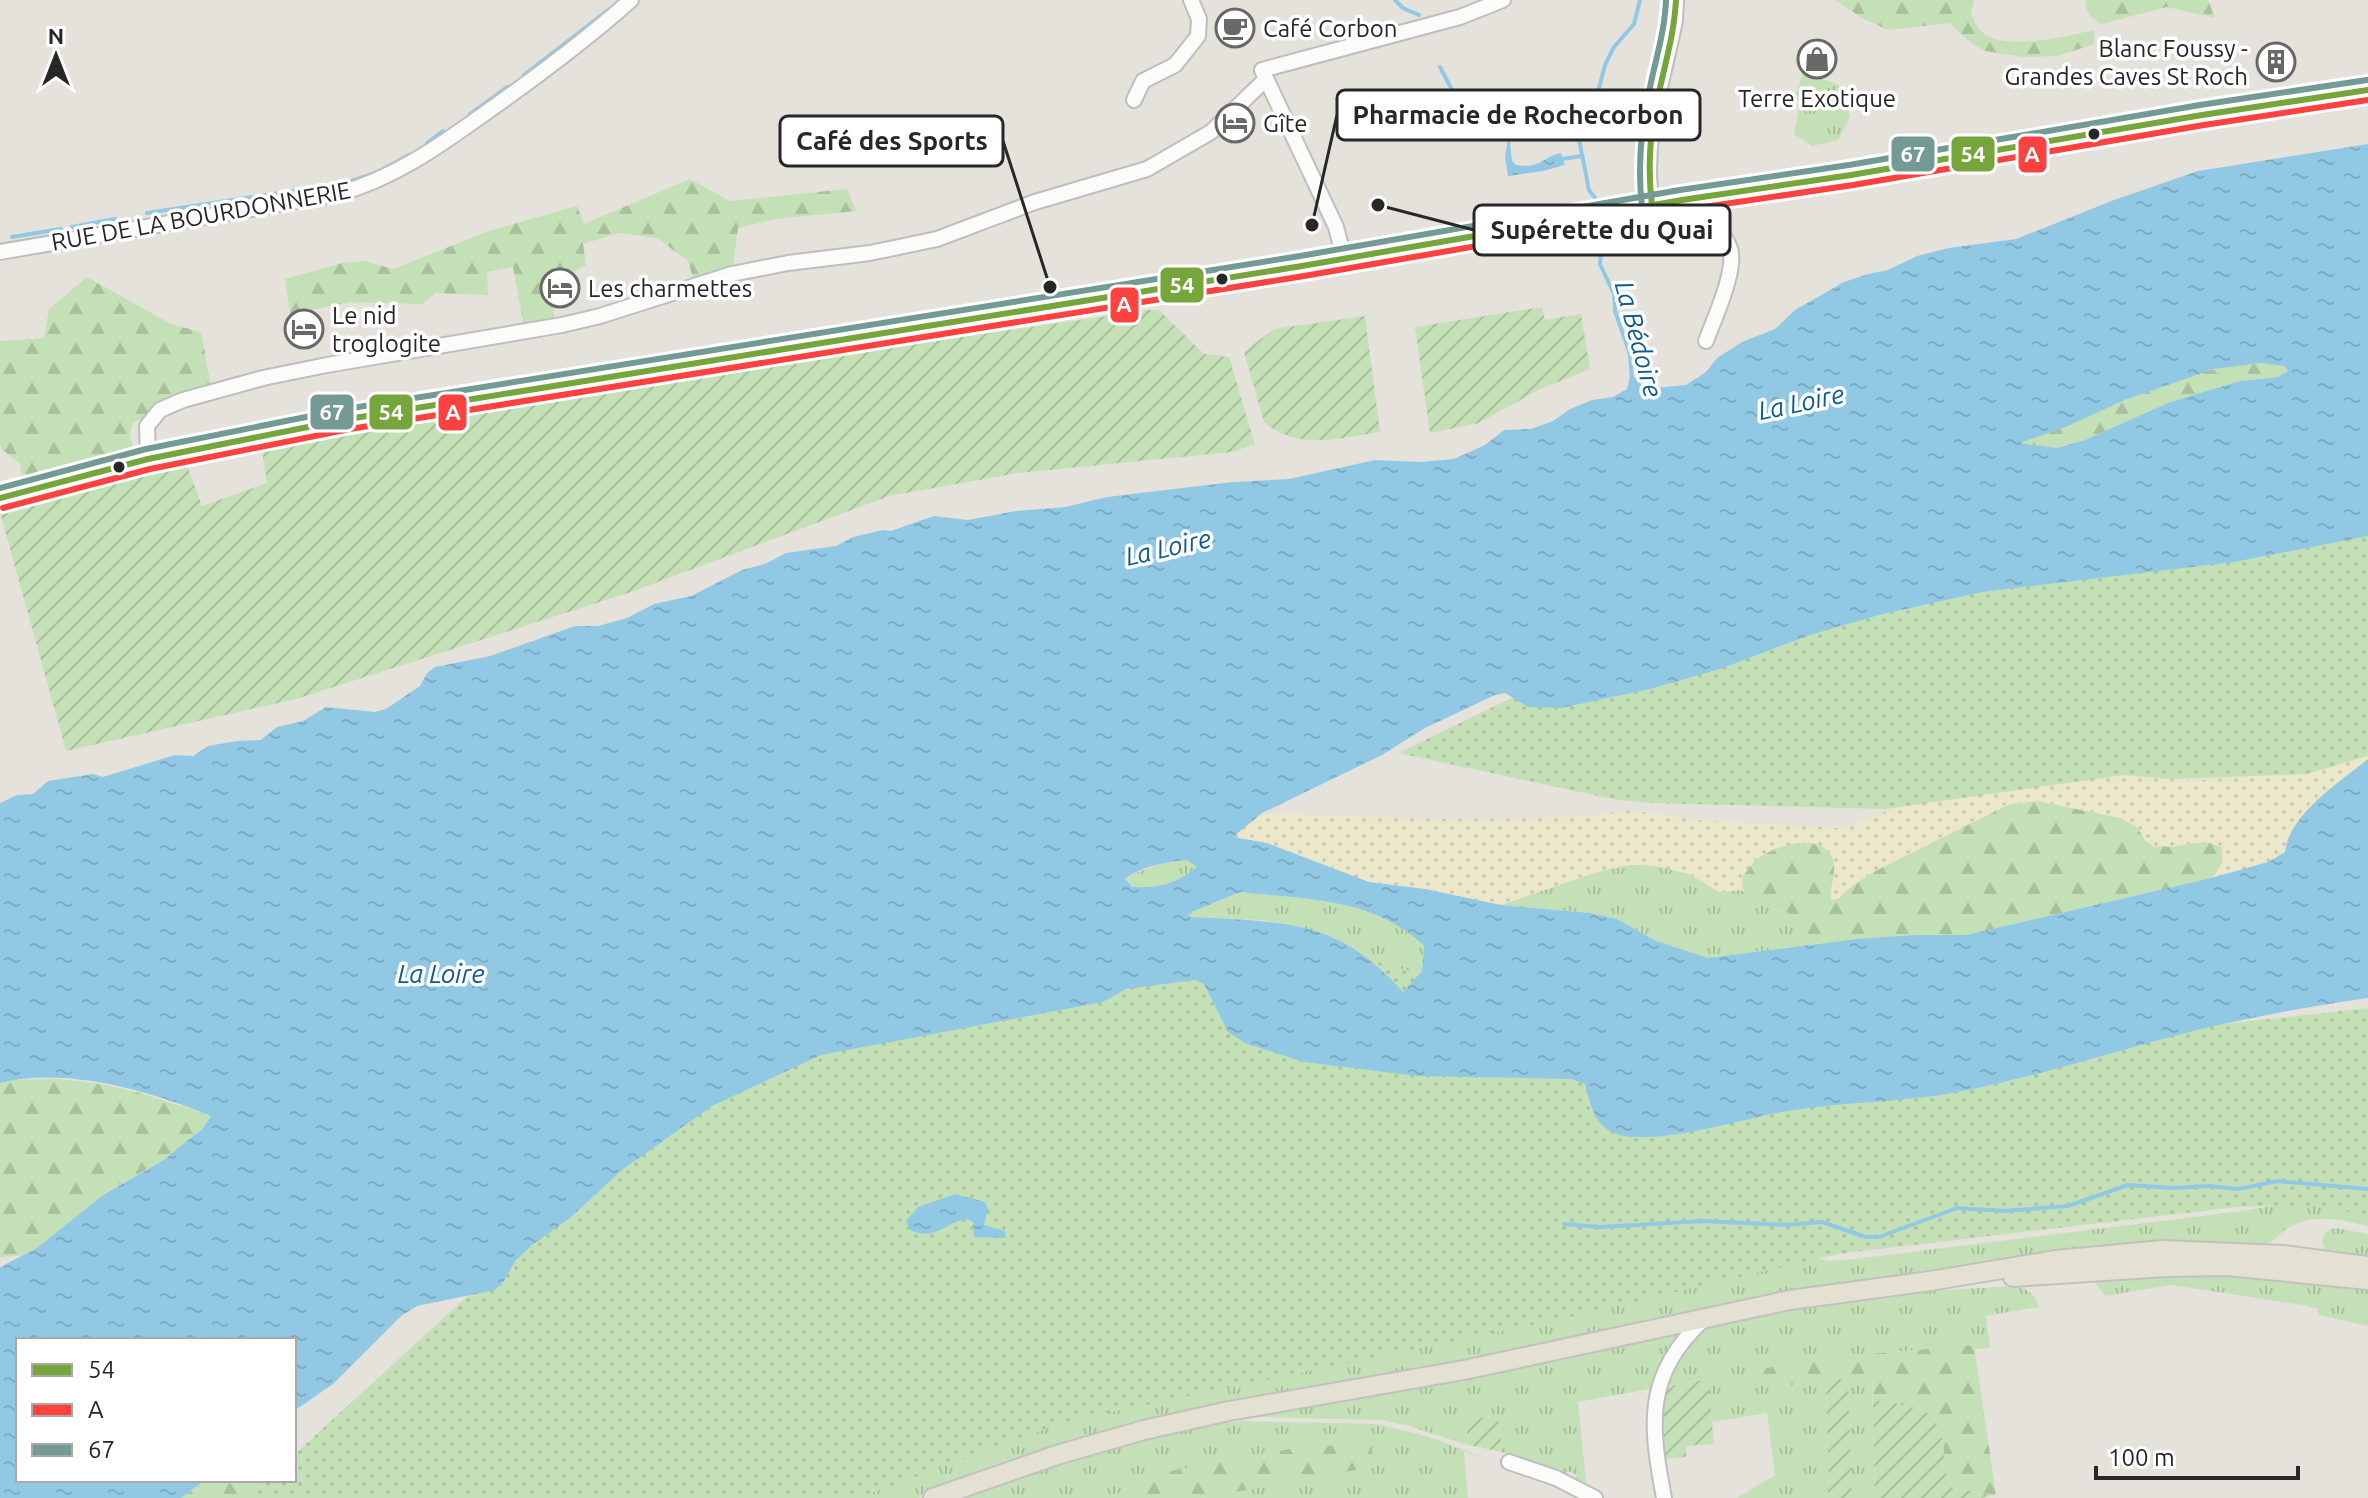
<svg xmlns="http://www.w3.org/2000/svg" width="2368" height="1498" font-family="Ubuntu,sans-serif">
	<defs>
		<pattern id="grass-tufts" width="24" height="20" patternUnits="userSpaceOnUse" patternTransform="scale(2)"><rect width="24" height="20" fill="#c4e0b6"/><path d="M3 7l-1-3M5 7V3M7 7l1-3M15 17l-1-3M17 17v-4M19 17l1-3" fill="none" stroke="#a8c09c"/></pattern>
		<pattern id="forest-firs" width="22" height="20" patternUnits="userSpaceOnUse" patternTransform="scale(2)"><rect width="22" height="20" fill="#c4e0b6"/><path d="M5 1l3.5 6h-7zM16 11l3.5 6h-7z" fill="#a8c09c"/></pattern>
		<pattern id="sand-dots" width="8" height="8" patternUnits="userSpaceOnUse" patternTransform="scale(2)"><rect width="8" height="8" fill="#eae7ca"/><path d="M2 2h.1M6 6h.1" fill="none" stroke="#c9c6ae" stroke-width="1.8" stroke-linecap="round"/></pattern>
		<pattern id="park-dots" width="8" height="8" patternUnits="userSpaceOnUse" patternTransform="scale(2)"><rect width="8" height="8" fill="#c4e0b6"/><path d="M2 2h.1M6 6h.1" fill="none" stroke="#a8c09c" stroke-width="1.8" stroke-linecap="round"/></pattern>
		<pattern id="garden-furrows" width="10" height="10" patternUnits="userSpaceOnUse" patternTransform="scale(2)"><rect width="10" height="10" fill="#c4e0b6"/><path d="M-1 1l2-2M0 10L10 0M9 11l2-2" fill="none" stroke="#a8c09c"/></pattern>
		<pattern id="water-ripples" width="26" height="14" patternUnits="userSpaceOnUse" patternTransform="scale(2)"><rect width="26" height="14" fill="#91c9e5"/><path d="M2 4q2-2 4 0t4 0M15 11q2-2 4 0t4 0" fill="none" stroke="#7dadc4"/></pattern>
	</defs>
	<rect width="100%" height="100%" fill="#e5e2dc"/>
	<!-- grass -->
	<path fill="url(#grass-tufts)" d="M1803 72 1839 85 1850 117 1838 140 1812 146 1794 134 1800 102 1795 96Z
		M1187 860 1198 867C1176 884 1160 888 1132 887L1125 877 1165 862Z
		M1629 865C1648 865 1673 866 1691 875 1716 888 1710 893 1742 890L1753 903 1789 913 1802 921 1815 944 1708 958 1656 941 1617 919 1590 913 1501 905 1597 872Z
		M1240 892C1307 900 1373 897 1425 947L1422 971 1403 993 1298 926 1263 920 1192 917 1186 914Z
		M2304 1200 2368 1204V1226C2342 1220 2316 1213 2291 1226 2280 1232 2276 1241 2264 1245L1824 1287 1705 1309 987 1471 918 1498H808L847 1456 1808 1255 1827 1261 1855 1259 2242 1211Z
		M2336 1228 2368 1234V1259L2327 1252 2322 1243C2323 1234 2327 1229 2336 1228Z
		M2206 1273 2368 1286V1326L2318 1315 2317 1309 2303 1305 2171 1285 2105 1296 2090 1277Z
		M2014 1286C2027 1288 2035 1294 2039 1307L1986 1316 1990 1348 1975 1349 1974 1345 1825 1358 1764 1388 1826 1381 1829 1498H1737L1775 1475 1767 1413 1712 1422 1708 1379 1660 1387 1671 1365 1703 1326 1753 1314 1895 1293Z
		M1686 1330 1649 1389 1578 1402 1586 1483 1576 1478 1575 1474 1568 1471 1565 1474 1502 1452 1498 1415 1466 1420 1468 1445 1409 1426 1381 1420 1263 1417 1254 1414Z
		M1872 1376 1875 1498H1855L1852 1497 1848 1378Z
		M1241 1421 1379 1424 1429 1437 1488 1459 1464 1452 1468 1498H1201L1373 1467 1372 1445 1299 1447 1165 1472 1108 1498H958C1049 1466 1144 1431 1241 1421Z"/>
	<!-- forest -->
	<path fill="url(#forest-firs)" d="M1835 0H1974L1971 13C1973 18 1976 26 1980 30 2000 53 2067 36 2094 30V44L2058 56 2023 57 1985 51 1970 42 1949 23 1888 30 1862 18Z
		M2085 0H2208L2215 18 2167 7 2102 24C2091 18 2086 13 2085 0Z
		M690 179 730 201 847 189 856 211 776 219 738 228 732 274 695 285 688 261 657 238 619 233 583 244 586 265 570 274 547 279 556 326 525 332 513 267 487 272 488 295 436 293 422 304 351 302 290 314 285 279 342 263 364 261 393 269 489 231 577 206 584 224Z
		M87 277 171 324 201 332 212 391 183 400 133 422 130 435 133 448 22 478 20 463 1 449 0 442V341L44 338 49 309Z
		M2261 363 2284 366 2288 371 2278 377 2240 381 2170 402 2085 440 2057 448 2018 443C2084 422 2144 387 2211 370 2227 365 2245 365 2261 363Z
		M2038 801 2121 818 2138 828 2145 840C2152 842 2163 847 2170 847 2192 846 2196 836 2221 847 2225 861 2221 869 2211 878L1966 935H1915L1815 944C1808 933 1804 922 1792 915 1768 902 1743 913 1742 877 1747 871 1752 862 1759 858 1777 844 1824 831 1833 860 1836 870 1833 882 1830 892L1838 899 1853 885 1879 869 1985 816 2010 804Z
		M54 1079C113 1082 155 1097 211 1116 186 1154 140 1170 103 1195 80 1210 49 1246 24 1254 17 1257 8 1256 0 1257V1083L12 1080Z
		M1974 1345 1996 1495 1953 1488 1948 1482C1939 1412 1944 1412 1873 1400L1872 1376 1764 1388 1761 1369 1825 1358Z
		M1372 1444 1373 1467 1201 1498H1108L1165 1472 1299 1447Z
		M205 1480H294L327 1498H181Z"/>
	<!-- sand -->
	<path fill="url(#sand-dots)" d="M2368 745V759C2339 783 2289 813 2285 852L2269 862 2211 878C2221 869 2225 861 2221 847L2209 842 2154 847 2145 840 2138 828 2121 818 2038 801 2010 804 1879 869 1853 885 1838 899 1831 900C1829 887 1837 875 1834 863 1827 830 1776 844 1758 858 1752 863 1747 871 1742 877V890L1719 892 1689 874 1650 865H1629L1597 872 1501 905 1425 889 1369 882 1330 869 1298 854 1232 837 1262 813 1438 819 1533 818 1588 816 1630 810 1698 820 1839 828 1861 822 1932 791 2125 774 2190 781 2230 778Z"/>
	<!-- park -->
	<path fill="url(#park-dots)" d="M2368 416V756L2307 774 2170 779 2124 775 1885 809 1648 803 1613 799 1398 753 1919 501Z
		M954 935 1356 956 1472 988 2189 1028 2368 1008V1216C2321 1204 2285 1204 2237 1207L1837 1254 1574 1316 1064 1422 858 1498H250L269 1480H294V1455L580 1193Z"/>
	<!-- garden -->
	<path fill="url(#garden-furrows)" d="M1542 307 1545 320 1581 314 1590 369 1538 390 1479 423 1430 433 1415 327Z
		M1147 310H1159L1204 354 1229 357 1255 444 1232 452 1018 473 889 496 631 592 296 699 66 751 0 512 186 463 202 506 267 483 262 450 750 368Z
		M1365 316 1380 432C1340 438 1298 451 1264 422L1244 352 1274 329Z
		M1848 1378 1852 1497 1855 1498H1829L1826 1381Z
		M1708 1379 1714 1444 1686 1446V1457L1661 1459 1659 1435 1664 1387Z
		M1873 1400C1944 1411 1939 1412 1948 1482L1953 1488 1996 1495 1980 1498H1875Z
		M1498 1415 1502 1452 1468 1445 1466 1420Z"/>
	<!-- water -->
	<path fill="url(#water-ripples)" fill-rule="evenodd" d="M1509 131 1512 161 1516 165C1542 169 1541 157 1561 153L1565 165 1543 171 1508 176 1505 157Z
		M2368 144V536L2234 562 1982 592 1879 615 1810 635 1720 669 1650 689 1561 708 1528 707 1505 693 1495 695 1425 728 1382 755 1262 813 1233 837 1267 843 1369 882 1425 889 1501 905 1590 913 1617 919 1656 941 1708 958 1857 939 1915 935H1966L2211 878 2268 862 2285 852C2290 813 2339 783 2368 759V998C2312 1006 2257 1016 2201 1029 2125 1048 2050 1073 1973 1089 1909 1103 1845 1101 1781 1112 1742 1119 1649 1148 1614 1133 1594 1125 1590 1103 1585 1084L1571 1079 1417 1076 1304 1062 1245 1043 1228 1032 1204 984 1195 980 1126 989 1103 1002 821 1055 712 1106 622 1170 570 1218 532 1245 515 1261 504 1281 495 1290 417 1306 401 1316 333 1384 294 1411V1340H18V1480H205L181 1498H0V1267L37 1248 103 1195 165 1159 202 1129 211 1116C151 1091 65 1066 0 1083V803L17 795 33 794 48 781 93 774 103 777 175 755 193 756 208 746 237 741 261 740 277 727 303 721 326 707 375 712 386 709 420 686 427 673 435 667 490 656 575 626H598L627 618 654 604 691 596 742 570 765 564 786 553 836 546 853 537 883 530 891 531 934 516 968 520 1016 511 1065 507 1107 497 1233 482 1289 479 1375 460 1420 462 1454 459 1485 445 1504 430 1531 429 1553 421 1570 409 1592 400 1613 397 1627 389 1631 373 1645 389 1686 385 1706 372 1717 358 1742 342 1775 329 1795 310 1844 282 1868 274 1888 270 1917 256 1949 248 2016 239 2114 200 2198 171ZM2261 363 2284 366 2288 371 2278 377 2240 381 2170 402 2085 440 2057 448 2020 443 2063 428 2125 400 2213 369ZM1187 860 1197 867C1176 884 1159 888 1132 887L1125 878C1145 866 1164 862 1187 860ZM1240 892C1306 900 1373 897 1424 946L1422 971 1403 992C1338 918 1283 922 1192 917L1187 914Z
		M955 1194 985 1202 988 1209 984 1225 1005 1231 1006 1238 974 1237 973 1222 968 1219C944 1222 937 1242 910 1230L906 1221 918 1207Z"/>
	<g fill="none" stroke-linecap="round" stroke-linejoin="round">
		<!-- stream -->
		<path stroke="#91c9e5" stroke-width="4" d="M1395 0 1403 8 1419 15
			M615 5 620 0
			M1440 67 1462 109 1508 137
			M524 75 608 10
			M470 114 507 87
			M427 143 443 131
			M1562 159 1582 156
			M1598 208 1596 199 1589 190 1578 134 1593 111 1605 65 1614 47 1634 24 1640 0
			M147 213 345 183 376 173 409 155
			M1601 221 1603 231 1598 244 1601 253 1600 264 1614 294 1615 311 1630 354 1632 379
			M72 227 115 219
			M12 237 61 229
			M1564 1224 1599 1227 1704 1221 1784 1225 1822 1222 1866 1237H1879L1957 1208 2005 1211 2068 1206 2128 1185 2174 1188 2208 1186 2238 1189 2278 1181 2368 1189"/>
		<!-- minor casing -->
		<g stroke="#bfbebe" stroke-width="18">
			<path id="minor" d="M1134 100 1143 81 1175 65 1198 36 1199 19 1191 0
				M1702 196C1709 214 1721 228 1729 246 1739 266 1714 319 1706 341
				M1652 205C1641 143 1663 81 1675 21L1676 0
				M0 252 338 194C394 178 438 147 484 114 535 78 585 41 631 0
				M1344 258 1336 227 1262 70 1460 17 1503 0
				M148 459 147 426 160 410 183 400 263 378 327 365 562 325 600 316 732 274 788 263 870 253 937 239 1035 202 1147 169 1211 132 1266 79
				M1509 1462 1556 1478 1595 1498
				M1664 1498C1650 1424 1644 1375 1704 1319"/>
		</g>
		<!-- major casing -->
		<g stroke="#c2c1bf" stroke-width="22">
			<path id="major" d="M0 498 148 459 348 419 1302 266 1682 200 1851 175 2202 115 2368 90
				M2013 1277 2166 1267 2227 1266 2368 1280
				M933 1498 1060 1454 1144 1430 1229 1411 1464 1370 1790 1300 1930 1281 2056 1260 2163 1250 2283 1255 2368 1266"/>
		</g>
		<!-- minor -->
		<use href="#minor" stroke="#fbfbfa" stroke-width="14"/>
		<!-- major -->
		<use href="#major" stroke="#e4e1d3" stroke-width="18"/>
		<!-- bus-1 casing -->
		<g stroke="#fff" stroke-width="12">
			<path id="bus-1" d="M1652 205C1648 173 1649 143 1655 111 1662 74 1674 38 1676 0
				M0 498 148 459 348 419 1302 266 1682 200 1851 175 2202 115 2368 90"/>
		</g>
		<!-- bus-2 casing -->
		<g stroke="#fff" stroke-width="12">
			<path id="bus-2" d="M3 508 150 469 350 429 1304 276 1684 210 1853 185 2204 125 2368 100"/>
		</g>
		<!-- bus-3 casing -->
		<g stroke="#fff" stroke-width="12">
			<path id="bus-3" d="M1642 206C1637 165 1641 127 1650 87 1656 58 1665 30 1666 0
				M0 488 146 449 346 409 1300 256 1680 190 1849 165 2200 105 2367 80"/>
		</g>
		<!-- bus-1 -->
		<use href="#bus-1" stroke="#75a53b" stroke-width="6"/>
		<!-- bus-2 -->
		<use href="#bus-2" stroke="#ff4240" stroke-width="6"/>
		<!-- bus-3 -->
		<use href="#bus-3" stroke="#749a96" stroke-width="6"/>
	</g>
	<!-- icons -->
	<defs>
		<g id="cafe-ring" transform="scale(2)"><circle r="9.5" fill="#fff" stroke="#6a6866" stroke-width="1.5"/><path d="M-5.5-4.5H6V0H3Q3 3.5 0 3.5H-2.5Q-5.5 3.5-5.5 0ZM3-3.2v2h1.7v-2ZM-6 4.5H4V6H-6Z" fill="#6a6866"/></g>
		<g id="shop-ring" transform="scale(2)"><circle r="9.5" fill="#fff" stroke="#6a6866" stroke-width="1.5"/><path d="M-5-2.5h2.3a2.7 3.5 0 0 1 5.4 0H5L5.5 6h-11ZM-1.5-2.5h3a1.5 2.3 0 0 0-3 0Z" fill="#6a6866"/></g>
		<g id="building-ring" transform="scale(2)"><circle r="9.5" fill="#fff" stroke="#6a6866" stroke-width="1.5"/><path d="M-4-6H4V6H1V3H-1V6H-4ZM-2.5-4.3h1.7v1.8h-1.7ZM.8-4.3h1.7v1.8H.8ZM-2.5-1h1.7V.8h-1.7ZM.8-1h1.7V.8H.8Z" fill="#6a6866"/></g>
		<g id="hotel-ring" transform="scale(2)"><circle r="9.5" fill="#fff" stroke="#6a6866" stroke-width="1.5"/><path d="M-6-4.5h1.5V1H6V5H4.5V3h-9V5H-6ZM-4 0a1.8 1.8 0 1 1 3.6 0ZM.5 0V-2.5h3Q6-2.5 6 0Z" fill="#6a6866"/></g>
	</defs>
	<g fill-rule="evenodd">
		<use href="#cafe-ring" x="1235" y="28"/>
		<use href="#shop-ring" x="1817" y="59"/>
		<use href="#building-ring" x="2276" y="62"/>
		<use href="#hotel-ring" x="1235" y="123"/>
		<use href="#hotel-ring" x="560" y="288"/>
		<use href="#hotel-ring" x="304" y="329"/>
	</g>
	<!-- markers -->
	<g fill="#272727" stroke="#fff" stroke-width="3">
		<circle cx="2094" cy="134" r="7"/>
		<circle cx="1222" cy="279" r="7"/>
		<circle cx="119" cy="467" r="7"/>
	</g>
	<g text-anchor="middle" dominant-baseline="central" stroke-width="7" stroke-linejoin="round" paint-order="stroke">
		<!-- poi labels -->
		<g font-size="24" fill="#272727" stroke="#fff" text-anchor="start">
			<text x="1263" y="28">Café Corbon</text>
			<text x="2248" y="48" text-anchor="end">Blanc Foussy -<tspan x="2248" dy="28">Grandes Caves St Roch</tspan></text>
			<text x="1817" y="98" text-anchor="middle">Terre Exotique</text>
			<text x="1263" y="123">Gîte</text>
			<text x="588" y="288">Les charmettes</text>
			<text x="332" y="315">Le nid<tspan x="332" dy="28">troglogite</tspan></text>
		</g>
		<!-- street labels -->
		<g font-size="24" fill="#272727" stroke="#fff">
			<text transform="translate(201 216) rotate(-10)">RUE DE LA BOURDONNERIE</text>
		</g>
		<!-- water labels -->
		<g font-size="26" font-style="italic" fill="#115a90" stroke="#fff">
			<text transform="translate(1639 339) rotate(75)">La Bédoire</text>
			<text transform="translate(1801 402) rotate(-12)">La Loire</text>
			<text transform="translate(1168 547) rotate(-13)">La Loire</text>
			<text x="441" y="973">La Loire</text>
		</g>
	</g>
	<!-- callouts -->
	<path fill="none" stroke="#272727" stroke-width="3" d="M1312 225L1337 115M1050 287L1003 141M1378 205L1474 230"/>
	<g fill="#272727" stroke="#fff" stroke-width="3">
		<circle cx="1312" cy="225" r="8"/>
		<circle cx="1050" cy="287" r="8"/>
		<circle cx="1378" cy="205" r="8"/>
	</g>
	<g fill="#fff" stroke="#272727" stroke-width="3">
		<rect x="1337" y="90" width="363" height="50" rx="8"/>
		<rect x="780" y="116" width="223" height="50" rx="8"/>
		<rect x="1474" y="205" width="256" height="50" rx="8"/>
	</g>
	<g font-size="26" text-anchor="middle" font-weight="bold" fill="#272727">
		<text x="1518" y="124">Pharmacie de Rochecorbon</text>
		<text x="892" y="150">Café des Sports</text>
		<text x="1602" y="239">Supérette du Quai</text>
	</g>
	<g stroke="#fff" stroke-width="3">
		<rect x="1890" y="135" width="46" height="38" rx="8" fill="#749a96"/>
		<rect x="1950" y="135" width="46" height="38" rx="8" fill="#75a53b"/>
		<rect x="2017" y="135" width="31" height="39" rx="8" fill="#ff4240"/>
		<rect x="1159" y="266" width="46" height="38" rx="8" fill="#75a53b"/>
		<rect x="1109" y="286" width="31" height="38" rx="8" fill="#ff4240"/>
		<rect x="309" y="393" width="46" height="38" rx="8" fill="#749a96"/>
		<rect x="368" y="393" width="46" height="38" rx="8" fill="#75a53b"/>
		<rect x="437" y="393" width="31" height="39" rx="8" fill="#ff4240"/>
	</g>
	<g font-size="22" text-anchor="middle" font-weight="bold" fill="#fff">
		<text x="1913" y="162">67</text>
		<text x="1973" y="162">54</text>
		<text x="2032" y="162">A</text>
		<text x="1182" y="293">54</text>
		<text x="1124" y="312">A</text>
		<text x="332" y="420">67</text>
		<text x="391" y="420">54</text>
		<text x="453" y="420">A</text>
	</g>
	<!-- legend -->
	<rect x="16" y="1338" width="280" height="144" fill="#ffffff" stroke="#a9a9a9" stroke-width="2"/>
	<rect x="32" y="1364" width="40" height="12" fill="#75a53b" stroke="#a9a9a9" stroke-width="2"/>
	<text x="88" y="1378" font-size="24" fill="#272727">54</text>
	<rect x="32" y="1404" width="40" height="12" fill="#ff4240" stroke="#a9a9a9" stroke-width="2"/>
	<text x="88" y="1418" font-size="24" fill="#272727">A</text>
	<rect x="32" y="1444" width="40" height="12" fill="#749a96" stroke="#a9a9a9" stroke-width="2"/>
	<text x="88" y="1458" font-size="24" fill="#272727">67</text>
	<!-- north arrow -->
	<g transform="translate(56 56)" stroke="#ffffff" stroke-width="6" paint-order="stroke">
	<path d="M0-6L14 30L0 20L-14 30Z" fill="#272727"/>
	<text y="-12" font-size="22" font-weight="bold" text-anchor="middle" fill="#272727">N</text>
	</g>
	<!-- scale -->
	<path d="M2096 1466v12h202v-12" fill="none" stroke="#272727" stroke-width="4"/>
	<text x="2108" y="1466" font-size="24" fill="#272727" stroke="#ffffff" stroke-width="6" paint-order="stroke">100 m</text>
</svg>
